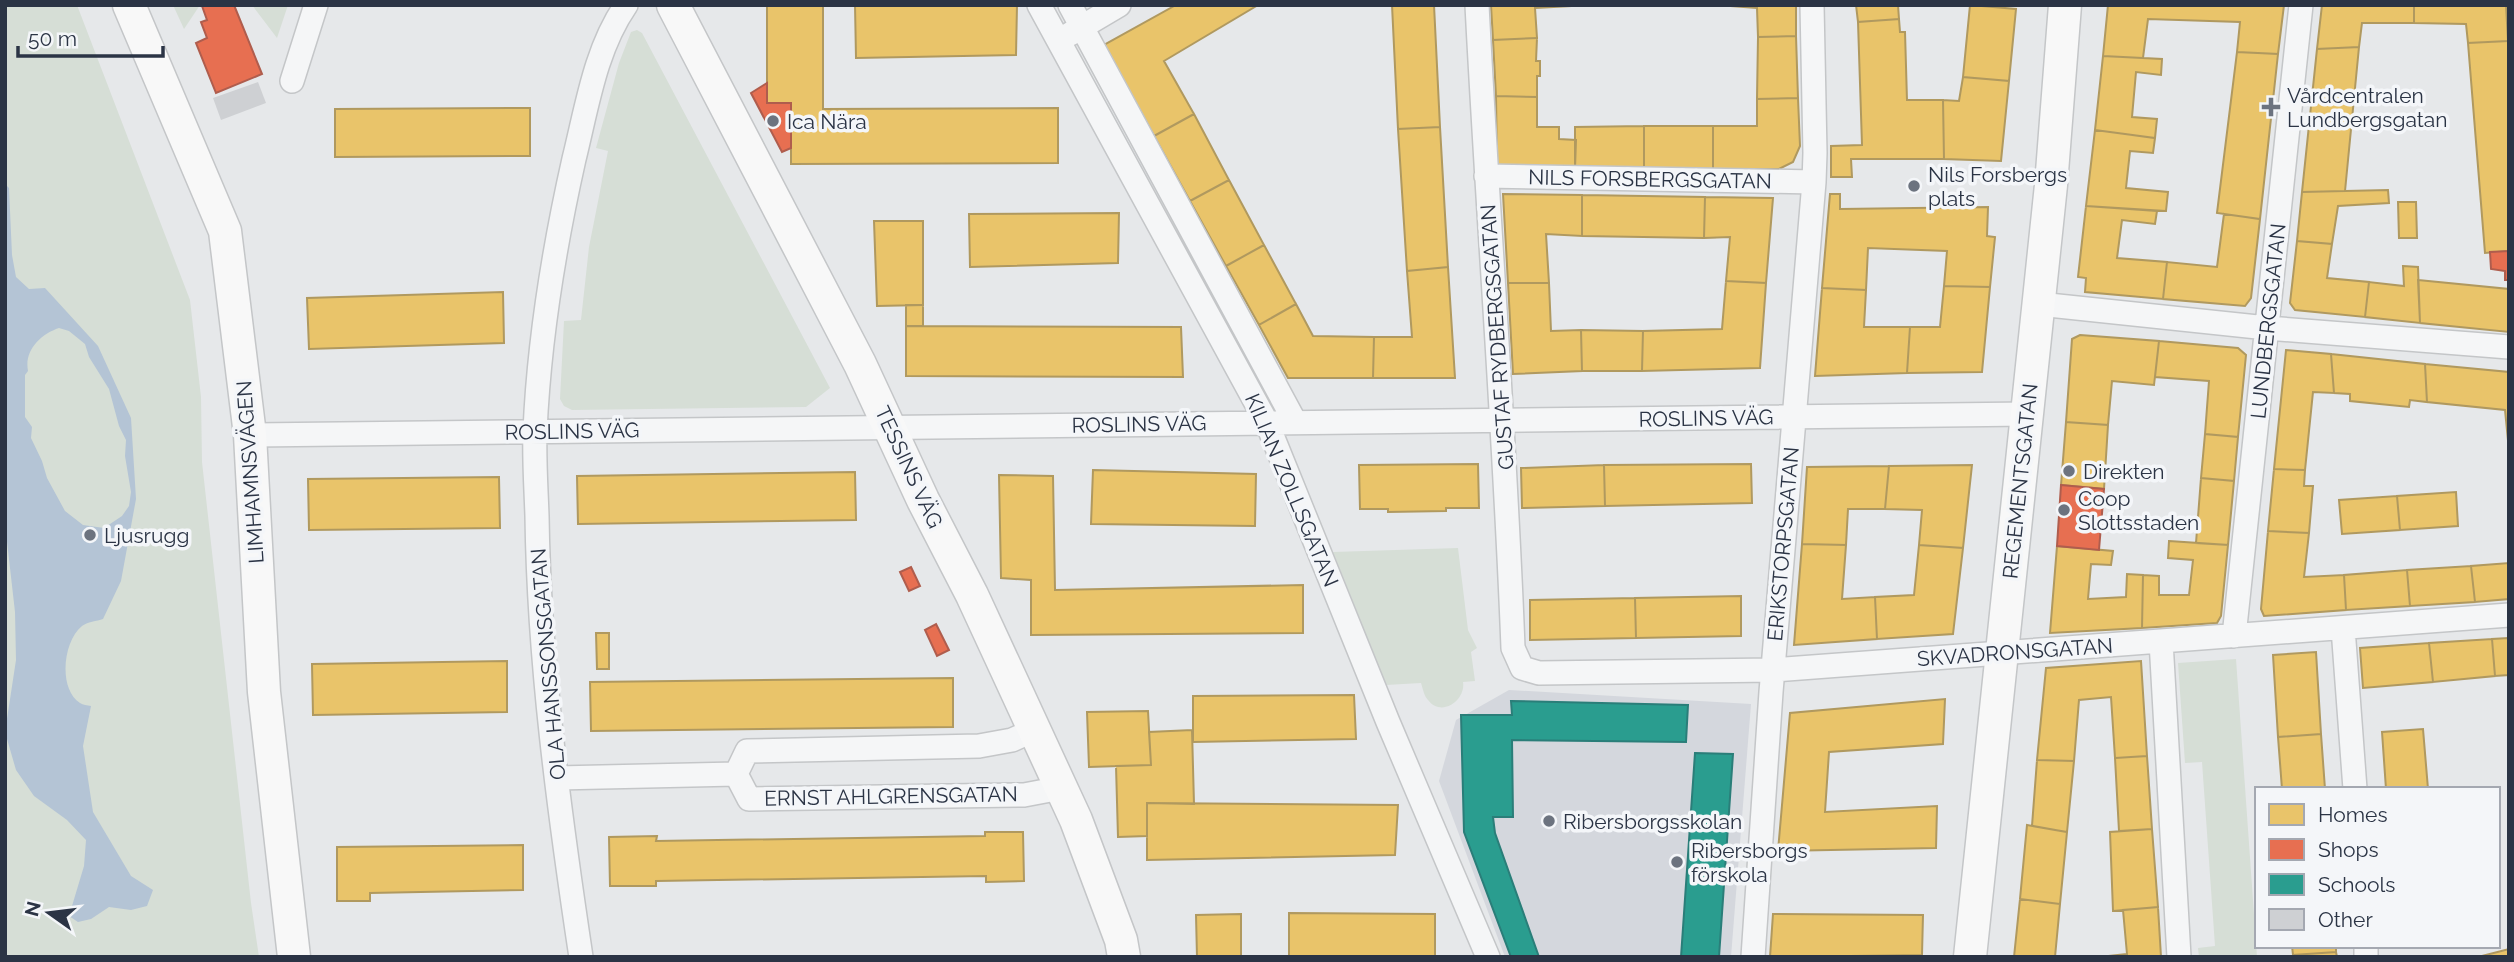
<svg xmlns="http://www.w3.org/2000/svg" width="2514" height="962" font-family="Raleway,sans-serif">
	<rect width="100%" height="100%" fill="#e6e8ea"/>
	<!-- built -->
	<path fill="#d4d7dd" d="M1509 690 1751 704 1731 957H1505L1439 781 1456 720Z"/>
	<!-- green -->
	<path fill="#d6ded6" d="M5 5H77L190 300 201 397 202 462 251 903 259 957H5Z
		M173 5H200L184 29Z
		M252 5H288L277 38Z
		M637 30 642 33 830 388 806 407 572 410 564 406 560 399 564 321 581 320 589 247 608 151 596 148 619 63 631 32Z
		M1458 548 1468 630 1477 648 1471 652 1475 681 1463 682C1466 700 1442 718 1428 700 1424 696 1423 689 1421 683L1386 685 1333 552Z
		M2236 659 2257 957H2199L2198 948 2215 946 2202 762 2185 763 2178 663Z"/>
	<!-- water -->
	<path fill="#b4c4d5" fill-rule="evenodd" d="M5 184 9 188 12 255 16 277 29 289 45 288 98 346 131 418 136 499 121 581 103 619C97 621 87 622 82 626 63 641 58 689 80 703 83 705 87 705 91 706L83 746 93 812 131 876 153 890 147 906 131 910 109 907 91 919 78 922 69 916 84 866 86 840 67 820 34 796 16 770 5 732 16 660 15 612 5 524ZM59 328 69 331 85 344 89 357 109 389 119 426 126 440 125 456 131 492 129 506 122 516 104 528 83 525 65 511 47 478 42 461 31 438 32 427 25 417V375L28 371C24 350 41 334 59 328Z"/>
	<!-- homes -->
	<path fill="#e9c46a" stroke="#b0995f" stroke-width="2" d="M767 5H823V109L1058 108V163L791 164V103H767Z
		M855 5H1017L1016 55 856 58Z
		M1176 5H1258L1164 61 1194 114 1154 136 1104 45Z
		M1392 5H1434L1440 127 1398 129Z
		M1491 5H1571V6L1535 8 1537 38 1493 40Z
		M1717 5H1796V36L1758 37 1757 8Z
		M1856 5H1898L1899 19 1858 22Z
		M1970 5 2016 9 2009 81 1963 77Z
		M2108 5H2284L2278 54 2237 52 2240 22 2148 19 2143 58 2103 56Z
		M2322 5H2414V23H2362L2359 47 2317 49Z
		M2414 5H2506L2508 41 2468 43 2466 24 2414 23Z
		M1899 19 1900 32H1905L1907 100H1943L1944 159H1851L1852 177H1831V146L1862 145 1858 22Z
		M1796 36 1798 98 1757 99 1758 37Z
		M1537 38 1536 61H1540V76H1537V97L1496 96 1493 40Z
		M2508 41 2509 251 2485 253 2468 43Z
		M2359 47 2345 191 2302 192 2317 49Z
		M2237 52 2278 54 2260 219 2217 213Z
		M2103 56 2162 59 2161 75 2136 72 2132 117 2157 119 2155 138 2095 130Z
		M1963 77 2009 81 2001 161 1944 159 1943 100 1959 101Z
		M1496 96 1537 97V127H1559V139L1576 140 1575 169 1497 166Z
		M1798 98 1800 146 1793 162 1779 169H1713V126H1757V99Z
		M530 108V156L335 157V109Z
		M1194 114 1229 180 1190 201 1154 136Z
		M1644 126H1713V169H1644Z
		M1644 126V169H1575V127Z
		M1440 127 1448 267 1407 271 1398 129Z
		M2095 130 2155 138 2153 153 2130 151 2126 188 2168 192 2166 211 2086 206Z
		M1229 180 1264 245 1226 266 1190 201Z
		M2388 190 2389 203 2338 206 2332 244 2297 241 2302 192Z
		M1503 194 1582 195V236L1546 234 1549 283H1508Z
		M1830 194H1840V209L1988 207 1987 236 1995 237 1990 287 1944 286 1947 251 1868 248 1866 290 1822 288Z
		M1582 195 1705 197 1704 238 1582 236Z
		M1705 197 1773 198 1766 283 1726 281 1730 237 1704 238Z
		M2398 202H2416L2417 238H2399Z
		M2086 206 2157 211 2155 224 2122 220 2117 258 2167 262 2163 299 2085 292 2086 278 2078 277Z
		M1119 213 1118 263 970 267 969 214Z
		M2224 214 2260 219 2251 298 2245 306 2163 299 2167 262 2217 267Z
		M874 221H923V305L877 306Z
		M2297 241 2332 244 2327 278 2369 282 2365 317 2295 310 2290 303Z
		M1264 245 1296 304 1259 325 1226 266Z
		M2403 266 2418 267 2420 323 2365 317 2369 282 2404 286Z
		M1448 267 1455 378H1373L1374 337H1412L1407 271Z
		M2418 280 2509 289V332L2420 323Z
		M1726 281 1766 283 1760 368 1642 371 1643 331 1722 329Z
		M1508 283H1549L1551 331 1581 330 1582 371 1513 374Z
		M1944 286 1990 287 1982 372 1907 373 1910 327H1940Z
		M1822 288 1866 290 1864 327H1910L1907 373 1815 376Z
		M503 292 504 343 309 349 307 298Z
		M1296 304 1313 336 1374 337 1373 378H1288L1259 325Z
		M906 305H923V326H906Z
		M906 326 1181 327 1183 377 906 376Z
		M1581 330 1643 331 1642 371H1582Z
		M2080 335 2159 341 2154 385 2112 381 2108 425 2066 422 2072 339Z
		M2159 341 2238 348 2246 355 2238 437 2205 434 2209 381 2155 377Z
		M2286 350 2331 354 2334 393 2313 392 2305 470 2274 469Z
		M2331 354 2425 364 2427 402 2410 400 2409 407 2350 401V394L2334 393Z
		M2425 364 2509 372V451L2505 410 2427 402Z
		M2066 422 2108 425 2104 489 2061 485Z
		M2205 434 2238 437 2234 481 2201 478Z
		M1478 464 1479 508H1446V511L1388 512V509H1360L1359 465Z
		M1751 464 1752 503 1605 506 1604 465Z
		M1604 465 1605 506 1522 508 1521 468Z
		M1972 465 1963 548 1919 545 1922 510 1885 509 1889 466Z
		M1889 466 1885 509H1848L1846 545 1802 544 1807 467Z
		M2274 469 2305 470 2304 486H2313L2309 533 2268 531Z
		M1093 470 1256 474 1255 526 1091 524Z
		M855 472 856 520 578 524 577 476Z
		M999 475 1053 476 1055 590 1303 585V633L1031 635V580L1001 578Z
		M499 477 500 528 309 530 308 479Z
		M2201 478 2234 481 2228 545 2196 543Z
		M2456 492 2458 526 2400 530 2397 496Z
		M2397 496 2400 530 2342 534 2339 500Z
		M2268 531 2309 533 2304 577 2344 575 2346 610 2264 616 2261 609Z
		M2169 541 2228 545 2221 616 2217 623 2142 628 2143 575 2159 576V595H2189L2193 560 2168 558Z
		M1802 544 1846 545 1842 599 1875 597 1877 639 1794 645Z
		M1919 545 1963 548 1953 634 1877 639 1875 597 1914 595Z
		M2057 546 2113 551 2111 565 2091 564 2088 599 2126 597 2127 574 2143 575 2142 628 2050 633Z
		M2509 563V599L2475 602 2471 566Z
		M2471 566 2475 602 2410 606 2407 570Z
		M2407 570 2410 606 2346 610 2344 575Z
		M1741 596V636L1636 638 1635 598Z
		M1635 598 1636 638 1530 640V600Z
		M596 633H609V669H597Z
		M2508 638 2509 675 2495 676 2492 639Z
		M2492 639 2495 676 2433 682 2429 643Z
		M2429 643 2433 682 2363 688 2360 648Z
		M2316 652 2321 734 2278 737 2273 655Z
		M507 661V712L313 715 312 664Z
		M2141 661 2147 756 2115 758 2111 697 2079 700 2074 761 2037 760 2046 668Z
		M953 678V727L591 731 590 682Z
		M1354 695 1356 739 1193 742V696Z
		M1945 699 1943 744 1829 752 1825 812 1937 806 1936 848 1778 851 1790 713Z
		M1148 711 1151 765 1089 767 1087 712Z
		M2423 729 2428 789H2386L2382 732Z
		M1192 730 1194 804 1147 803V836L1118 837 1116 766 1151 765 1149 732Z
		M2321 734 2325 789H2282L2278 737Z
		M2147 756 2152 829 2119 831 2115 758Z
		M2037 760 2074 761 2067 832 2032 826Z
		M1147 803 1398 805 1395 855 1147 860Z
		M2027 825 2067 832 2060 904 2020 899Z
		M2152 829 2158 907 2113 911 2110 832Z
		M985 832H1023L1024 881 986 882V876L656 881V886H610L609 837 657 836 656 841 985 836Z
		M523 845V890L370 893V901H337V847Z
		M2020 899 2060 904 2055 957H2014Z
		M2158 907 2161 957H2099L2127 954 2123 910Z
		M1289 913 1435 914V957H1289Z
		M1241 914V957H1197L1196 915Z
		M1773 914 1923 915 1922 955 1770 957Z
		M2292 946H2336V952L2293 955Z
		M2509 949V957H2478Z
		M2336 952 2337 957H2293V955Z"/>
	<!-- shops -->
	<path fill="#e76f51" stroke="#af5d4d" stroke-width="2" d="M205 5H234L262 74 216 93 196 43 207 38 201 22 207 20 202 6Z
		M767 83V103H791V148L782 152 751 93Z
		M2509 251V280H2505V271L2491 269 2490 252Z
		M2061 485 2104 489 2099 550 2057 546Z
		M911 567 920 586 909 591 900 572Z
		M936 624 949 650 937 656 925 630Z"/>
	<!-- schools -->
	<path fill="#2a9d8f" stroke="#2a7e79" stroke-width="2" d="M1511 701 1688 705 1686 742 1512 740 1513 817H1493L1495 833 1539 957H1511L1464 832 1461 715H1512Z
		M1695 753 1733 754 1719 957H1681Z"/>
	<!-- building -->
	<path fill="#ced0d3" d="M258 82 266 103 221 120 213 98Z"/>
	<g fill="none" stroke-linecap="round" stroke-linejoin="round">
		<!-- street casing -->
		<g stroke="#c4c6c8" stroke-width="26">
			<path id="street" d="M1039 5 1267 423 1388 722 1488 957
				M1070 5 1295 422
				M1477 5C1488 220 1505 434 1513 648L1522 668 1539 673 1773 670 2509 615
				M1070 34 1119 5
				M292 81 316 5
				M1486 176 1814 182
				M2039 304 2267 328 2509 347
				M250 435 2028 414
				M2343 628 2355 789
				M2234 636 2301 5
				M2161 641 2179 957
				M736 774 749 799 1024 795 1061 788
				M736 774 747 751 979 746 1012 740 1034 730
				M557 778 736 774
				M2366 946V957
				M581 957C559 811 539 663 537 516 536 487 534 459 535 431 539 340 554 248 574 159 587 107 595 50 626 5
				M1753 957 1771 692 1814 182 1815 153 1812 5"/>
		</g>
		<!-- secondary casing -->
		<g stroke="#c4c6c8" stroke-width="35">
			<path id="secondary" d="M129 5 225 231 250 435 264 692 294 957
				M673 5 860 364 923 500 972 595 1076 820 1121 940 1124 957
				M1970 957 2051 185 2065 5"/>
		</g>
		<!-- street -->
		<use href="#street" stroke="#f5f6f7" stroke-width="23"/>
		<!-- secondary -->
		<use href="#secondary" stroke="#f8f8f8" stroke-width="32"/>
	</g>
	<!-- markers -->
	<g fill="#6c737f" stroke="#f4f6f9" stroke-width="2.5">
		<path d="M2267.5 96.5h7v7h7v7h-7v7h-7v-7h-7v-7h7z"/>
		<circle cx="773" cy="121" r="7"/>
		<circle cx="1914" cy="186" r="7"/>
		<circle cx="2069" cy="471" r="7"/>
		<circle cx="2064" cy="510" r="7"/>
		<circle cx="90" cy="535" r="7"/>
		<circle cx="1549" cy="821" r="7"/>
		<circle cx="1677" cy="862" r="7"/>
	</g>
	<g text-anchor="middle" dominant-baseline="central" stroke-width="7" stroke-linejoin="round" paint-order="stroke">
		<!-- poi labels -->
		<g font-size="21" fill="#2b3445" stroke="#f4f6f9" text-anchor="start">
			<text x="2287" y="95">Vårdcentralen<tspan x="2287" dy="24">Lundbergsgatan</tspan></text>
			<text x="787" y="121">Ica Nära</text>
			<text x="1928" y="174">Nils Forsbergs<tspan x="1928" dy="24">plats</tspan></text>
			<text x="2083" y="471">Direkten</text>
			<text x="2078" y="498">Coop<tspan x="2078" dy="24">Slottsstaden</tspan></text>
			<text x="104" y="535">Ljusrugg</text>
			<text x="1563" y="821">Ribersborgsskolan</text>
			<text x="1691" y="850">Ribersborgs<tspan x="1691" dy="24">förskola</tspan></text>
		</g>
		<!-- street labels -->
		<g font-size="21" fill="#2b3445" stroke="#f4f6f9">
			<text transform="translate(1650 179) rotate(1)">NILS FORSBERGSGATAN</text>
			<text transform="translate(2268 321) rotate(-84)">LUNDBERGSGATAN</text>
			<text transform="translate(1497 337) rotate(-94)">GUSTAF RYDBERGSGATAN</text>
			<text transform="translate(1706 418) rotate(-1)">ROSLINS VÄG</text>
			<text transform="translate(1139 424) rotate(-1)">ROSLINS VÄG</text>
			<text transform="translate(572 431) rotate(-1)">ROSLINS VÄG</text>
			<text transform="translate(909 467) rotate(65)">TESSINS VÄG</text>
			<text transform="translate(250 472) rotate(-94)">LIMHAMNSVÄGEN</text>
			<text transform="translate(2020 481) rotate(-84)">REGEMENTSGATAN</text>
			<text transform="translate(1292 490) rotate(67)">KILIAN ZOLLSGATAN</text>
			<text transform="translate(1783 544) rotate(-85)">ERIKSTORPSGATAN</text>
			<text transform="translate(2015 652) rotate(-4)">SKVADRONSGATAN</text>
			<text transform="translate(548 664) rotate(-95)">OLA HANSSONSGATAN</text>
			<text transform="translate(891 796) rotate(-1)">ERNST AHLGRENSGATAN</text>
		</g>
	</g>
	<!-- border -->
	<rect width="2514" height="962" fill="none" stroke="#2b3445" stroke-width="14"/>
	<!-- legend -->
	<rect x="2255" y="787" width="245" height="161" fill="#f4f6f9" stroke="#a4a8b1" stroke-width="2"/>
	<rect x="2269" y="804" width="35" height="21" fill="#e9c46a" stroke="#a4a8b1" stroke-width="2"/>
	<text x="2318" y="822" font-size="21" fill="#2b3445">Homes</text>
	<rect x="2269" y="839" width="35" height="21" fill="#e76f51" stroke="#a4a8b1" stroke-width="2"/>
	<text x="2318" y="857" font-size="21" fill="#2b3445">Shops</text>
	<rect x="2269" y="874" width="35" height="21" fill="#2a9d8f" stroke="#a4a8b1" stroke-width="2"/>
	<text x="2318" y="892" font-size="21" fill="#2b3445">Schools</text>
	<rect x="2269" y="909" width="35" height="21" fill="#ced0d3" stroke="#a4a8b1" stroke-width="2"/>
	<text x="2318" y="927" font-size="21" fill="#2b3445">Other</text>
	<!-- north arrow -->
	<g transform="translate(49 913) rotate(284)" stroke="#f4f6f9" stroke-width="5" paint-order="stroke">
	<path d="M0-5L12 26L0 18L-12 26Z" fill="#2b3445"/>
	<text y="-10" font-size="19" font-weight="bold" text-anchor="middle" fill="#2b3445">N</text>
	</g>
	<!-- scale -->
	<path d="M18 46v10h145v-10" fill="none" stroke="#2b3445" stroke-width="3.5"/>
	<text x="28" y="46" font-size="21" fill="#2b3445" stroke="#f4f6f9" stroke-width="5" paint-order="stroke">50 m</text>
</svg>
